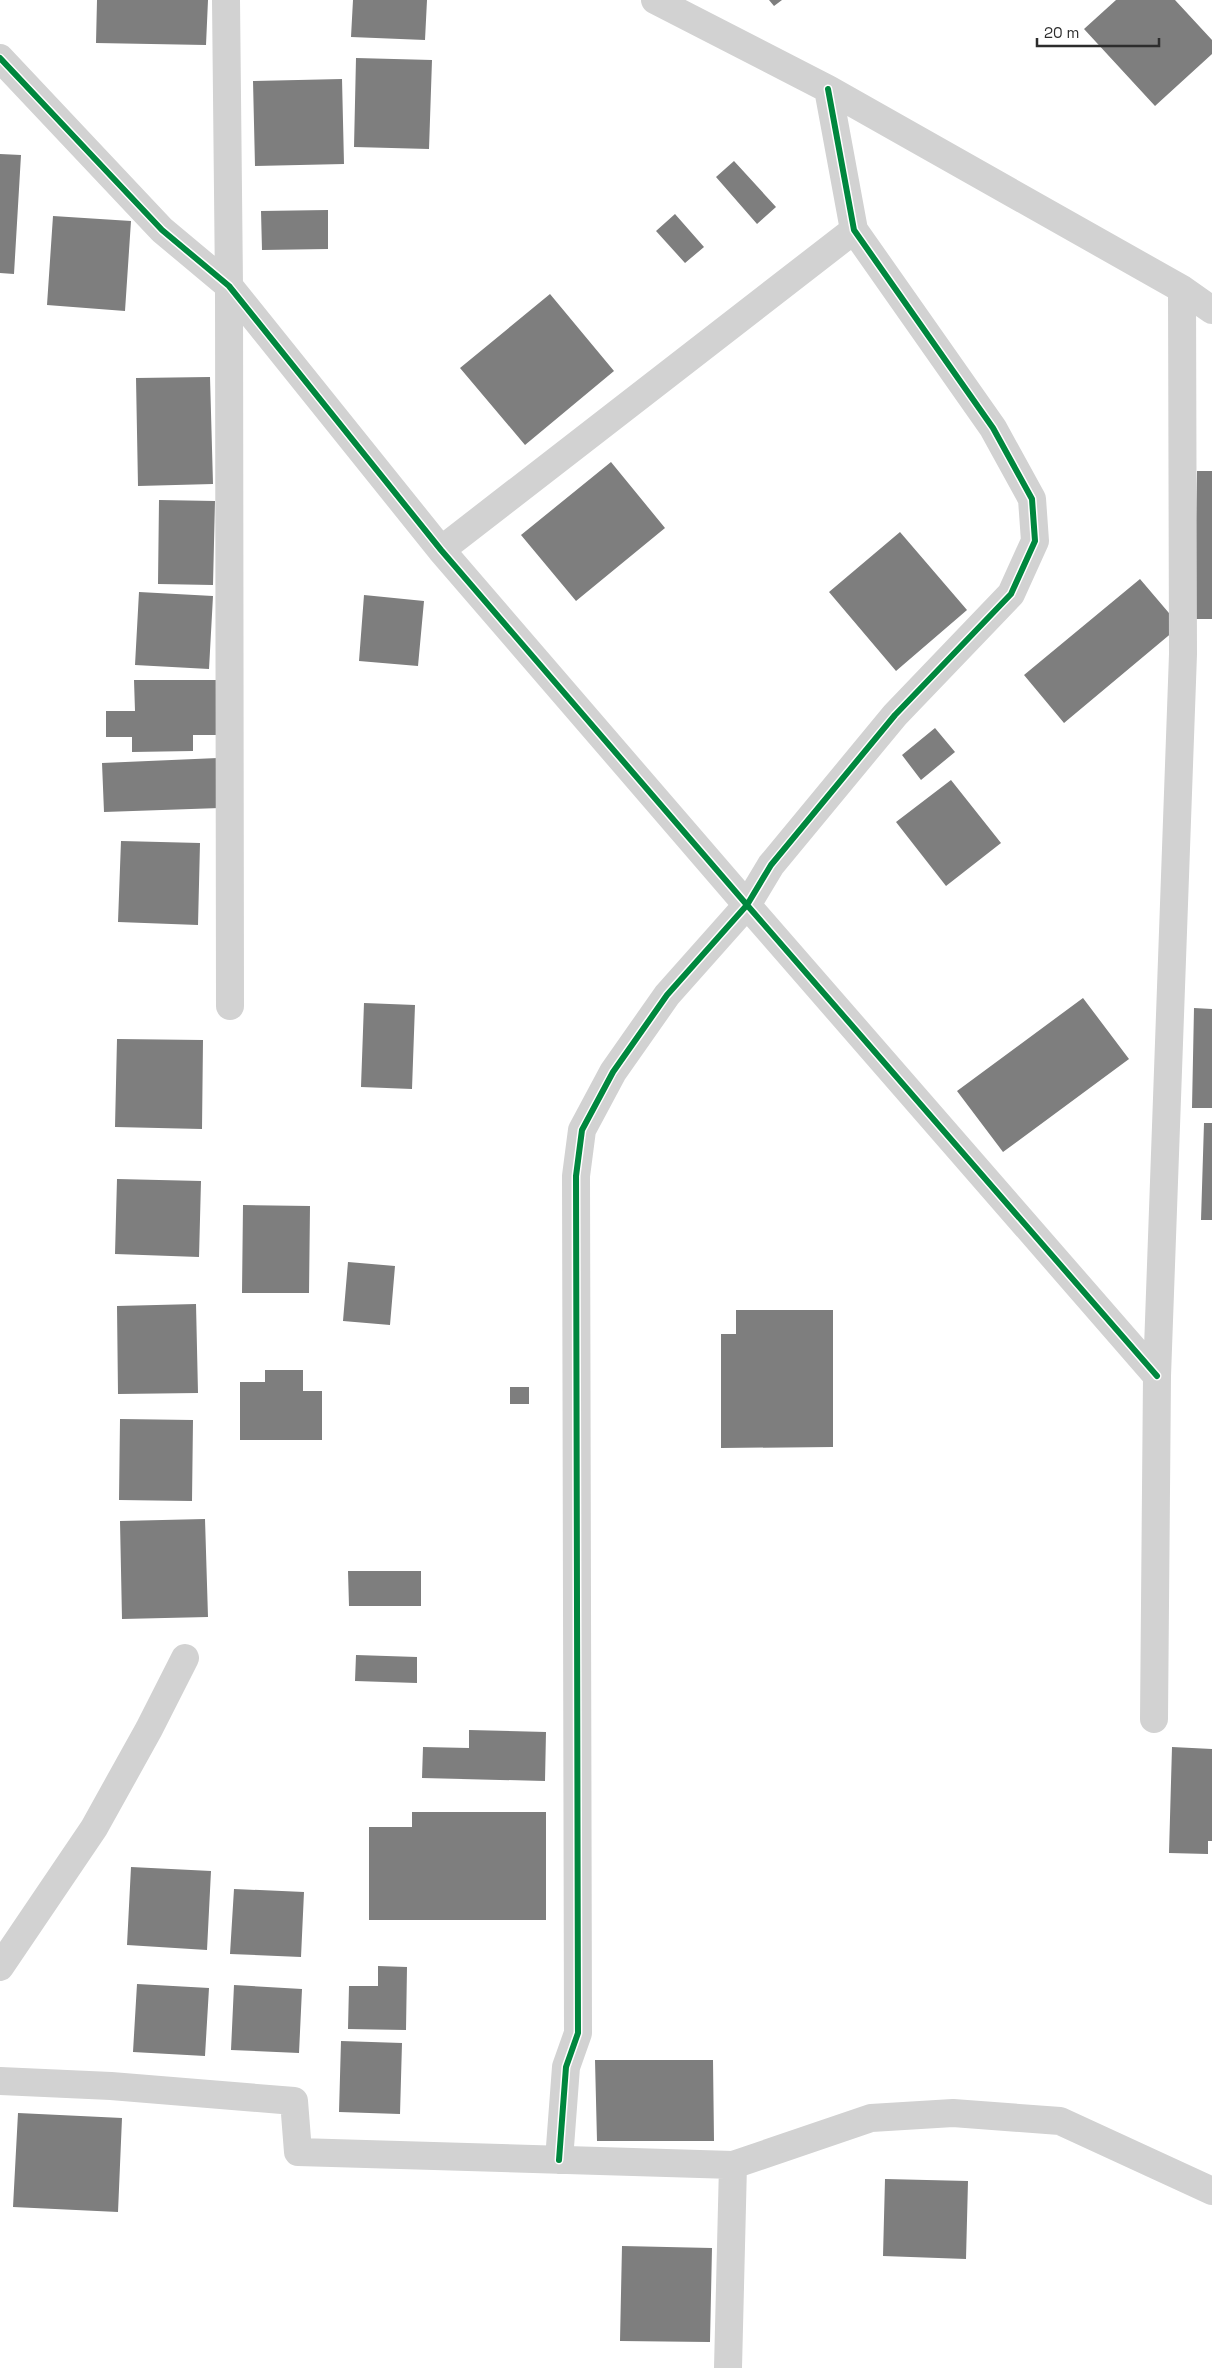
<svg xmlns="http://www.w3.org/2000/svg" width="1212" height="2368" font-family="'Space Grotesk',sans-serif">
	<rect width="100%" height="100%" fill="#fff"/>
	<!-- building -->
	<path fill="#7e7e7e" d="M97 0H208L206 45 96 43Z
		M353 0H427L425 40 351 37Z
		M769 0H782L774 6Z
		M1116 0H1175L1212 40V54L1155 106 1084 29Z
		M356 58 432 60 429 149 354 147Z
		M342 79 344 164 255 166 253 81Z
		M0 154 21 155 14 274 0 273Z
		M734 161 776 207 757 224 716 177Z
		M328 210V249L262 250 261 211Z
		M675 214 704 247 685 263 656 231Z
		M53 216 131 221 125 311 47 305Z
		M550 294 614 371 525 445 460 368Z
		M210 377 213 484 138 486 136 378Z
		M611 462 665 528 576 601 521 535Z
		M1197 471H1212V619H1194Z
		M159 500 215 501 213 585 158 584Z
		M900 532 967 610 896 671 829 592Z
		M1140 579 1180 626 1064 723 1024 675Z
		M139 592 213 596 209 669 135 665Z
		M364 595 424 601 418 666 359 661Z
		M134 680H219V735H193V751L132 752V737H106V711H135Z
		M935 728 955 752 921 780 902 755Z
		M218 758 220 808 104 812 102 763Z
		M951 780 1001 843 946 886 896 822Z
		M121 841 200 843 198 925 118 922Z
		M1083 998 1129 1059 1003 1152 957 1091Z
		M364 1003 415 1005 412 1089 361 1087Z
		M1194 1008 1212 1009V1108H1192Z
		M117 1039 203 1040 202 1129 115 1127Z
		M1204 1123H1212V1220H1201Z
		M117 1179 201 1181 199 1257 115 1254Z
		M243 1205 310 1206 309 1293H242Z
		M348 1262 395 1266 390 1325 343 1321Z
		M196 1304 198 1393 118 1394 117 1306Z
		M736 1310H833V1447L721 1448V1334H736Z
		M265 1370H303V1391H322V1440H240V1382H265Z
		M510 1387H529V1404H510Z
		M120 1419 193 1420 192 1501 119 1500Z
		M205 1519 208 1617 122 1619 120 1521Z
		M348 1571H421V1606H349Z
		M356 1655 417 1657V1683L355 1681Z
		M469 1730 546 1732 545 1781 422 1778 423 1747 469 1748Z
		M1172 1747 1212 1749V1841H1208V1854L1169 1853Z
		M412 1812H546V1920H369V1827H412Z
		M131 1867 211 1871 207 1950 127 1945Z
		M234 1889 304 1892 301 1957 230 1954Z
		M378 1966 407 1967 406 2030 348 2029 349 1986H378Z
		M137 1984 209 1988 205 2056 133 2052Z
		M234 1985 302 1989 299 2053 231 2050Z
		M341 2041 402 2043 400 2114 339 2112Z
		M595 2060H713L714 2141H597Z
		M18 2113 122 2118 118 2212 13 2207Z
		M885 2179 968 2181 966 2259 883 2256Z
		M622 2246 712 2248 710 2342 620 2341Z"/>
	<g fill="none" stroke-linecap="round" stroke-linejoin="round">
		<!-- minor -->
		<path stroke="#d2d2d2" stroke-width="28" d="M226 0 229 286 230 1006
			M655 0 828 89 1182 289 1212 310
			M0 58 162 230 229 286 441 550 747 905 1157 1376
			M441 550 854 230
			M1154 1719 1157 1376 1183 654 1182 289
			M0 1967 94 1828 149 1729 185 1658
			M0 2081 111 2086 294 2101 298 2152 733 2165 871 2118 953 2113 1060 2121 1212 2191
			M559 2160 566 2067 578 2033 576 1176 582 1130 613 1072 667 995 747 905 771 865 895 715 1011 594 1035 541 1032 499 993 428 854 230 828 89
			M728 2368 733 2165"/>
		<!-- cycleway casing -->
		<g stroke="#fff" stroke-width="9">
			<path id="cycleway" d="M0 58 162 230 229 286 441 550 747 905 1157 1376
				M559 2160 566 2067 578 2033 576 1176 582 1130 613 1072 667 995 747 905 771 865 895 715 1011 594 1035 541 1032 499 993 428 854 230 828 89"/>
		</g>
		<!-- cycleway -->
		<use href="#cycleway" stroke="#00873e" stroke-width="6"/>
	</g>
	<!-- scale -->
	<path d="M1037 38v8h122v-8" fill="none" stroke="#2d2d2d" stroke-width="2.5"/>
	<text x="1044" y="38" font-size="15" fill="#2d2d2d" stroke="#ffffff" stroke-width="4" paint-order="stroke">20 m</text>
</svg>
